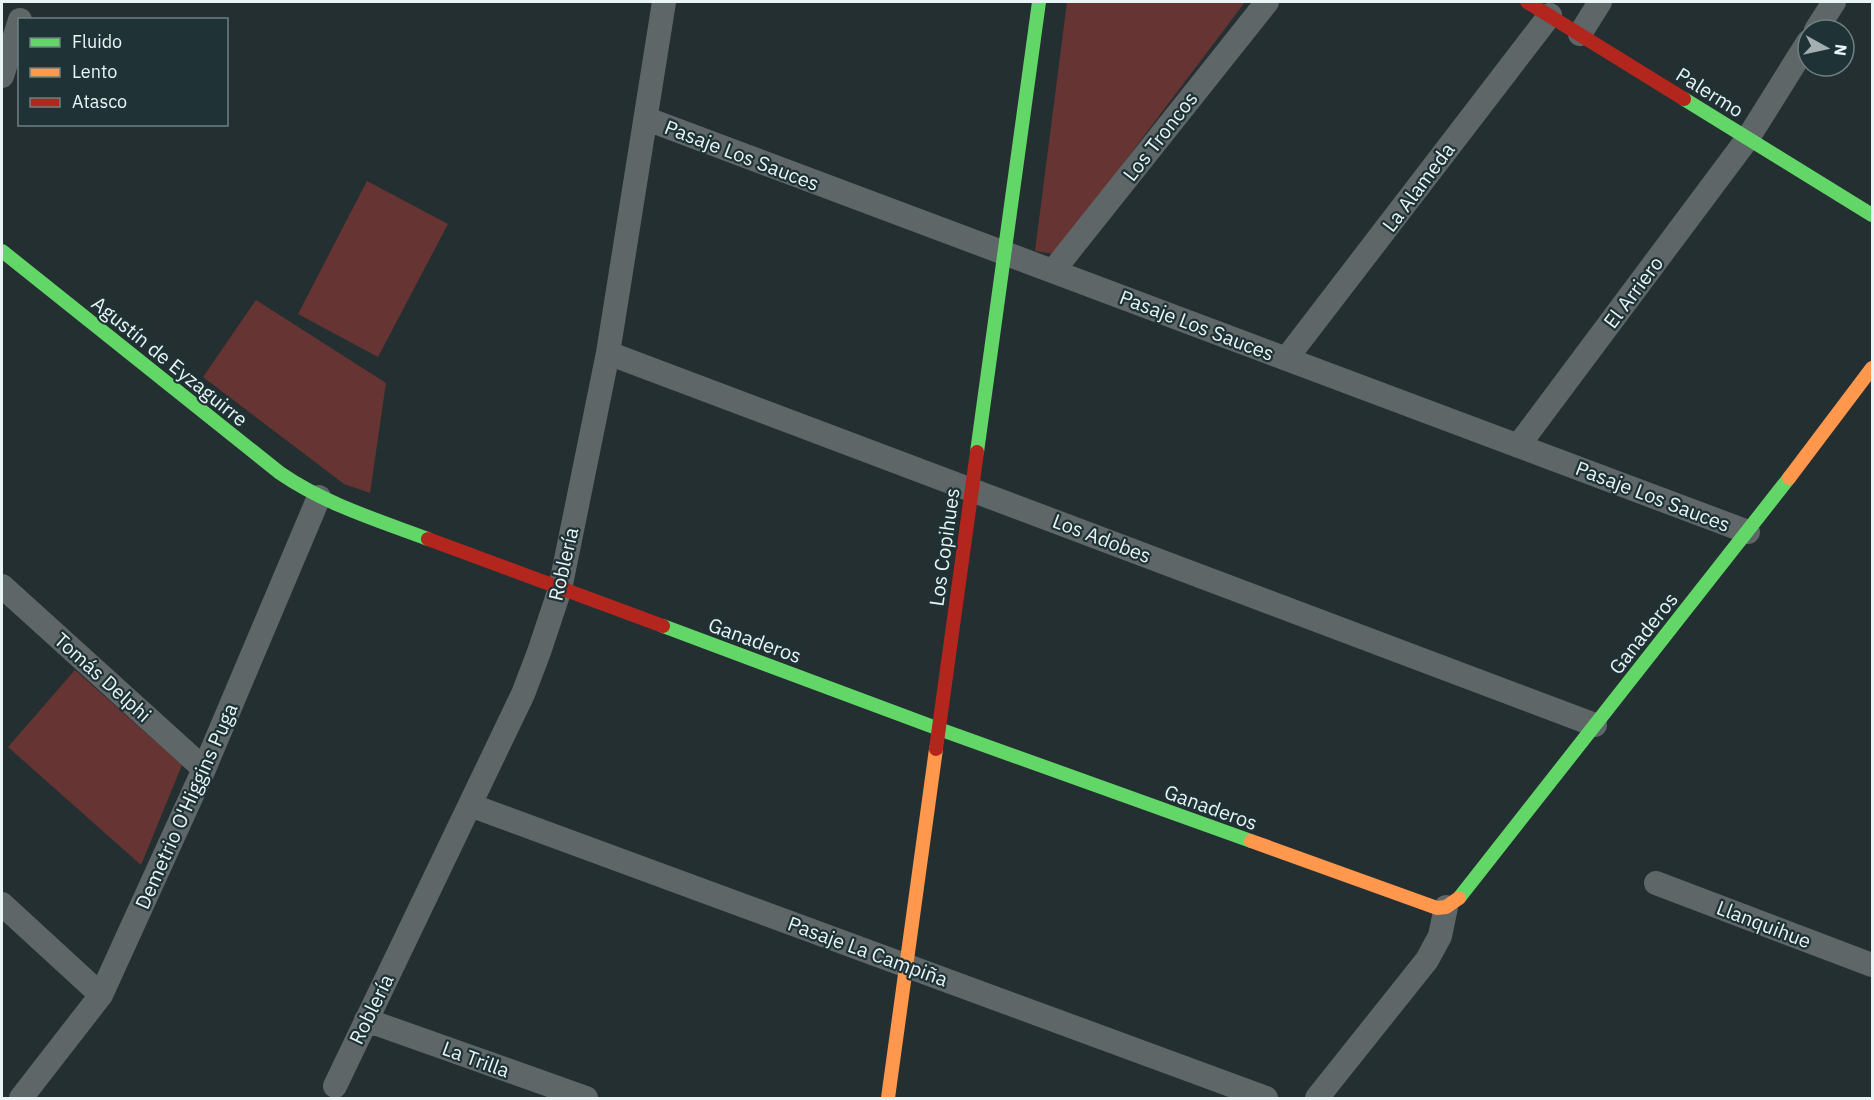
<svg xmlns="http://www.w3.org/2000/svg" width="1874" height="1100" font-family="'IBM Plex Sans',sans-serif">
	<rect width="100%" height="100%" fill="#242f31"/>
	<!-- green -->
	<path fill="#663533" d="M1067 2H1245L1055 254 1035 251Z
		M367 181 448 224 378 357 298 314Z
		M256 300 386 383 370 493 344 484 203 377Z
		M75 670 182 765 141 865 8 747Z"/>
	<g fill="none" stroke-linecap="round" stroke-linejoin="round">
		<!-- street -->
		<path stroke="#5e6667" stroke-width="24" d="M1816 30 1834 2
			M1580 34 1600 2
			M2 76 20 20
			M647 119 1748 532
			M1053 271 1267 2
			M608 353 1595 725
			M1286 359 1550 15
			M1518 446 1748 138 1808 42
			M2 586 204 769
			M470 805 1266 1098
			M1656 883 1872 965
			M2 904 101 995
			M366 1020 586 1098
			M335 1086 523 694 539 652 560 589 608 353 664 2
			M21 1098 101 995 204 769 319 497
			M1317 1098 1427 960 1440 936 1446 907"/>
		<!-- fast -->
		<path stroke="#63d668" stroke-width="14" d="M1684 99 1872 215
			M2 251 280 473C325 504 377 520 428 539
			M977 452 1039 2
			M663 626 939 729 1251 841
			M1459 898 1789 478"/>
		<!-- slow -->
		<path stroke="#ff974d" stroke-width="14" d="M1789 478 1872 368
			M1251 841 1437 908 1446 907 1459 898
			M888 1098 936 749"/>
		<!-- jam -->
		<path stroke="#b3261e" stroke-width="14" d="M1527 2 1684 99
			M428 539 663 626
			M936 749 977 452"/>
	</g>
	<g text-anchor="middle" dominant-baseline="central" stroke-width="4.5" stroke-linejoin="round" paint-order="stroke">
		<!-- street labels -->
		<g font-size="20" fill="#e8f4f6" stroke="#1f3336">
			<text transform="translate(1710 92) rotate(32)">Palermo</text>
			<text transform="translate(1160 136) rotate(-52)">Los Troncos</text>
			<text transform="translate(742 155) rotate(21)">Pasaje Los Sauces</text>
			<text transform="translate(1418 187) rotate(-53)">La Alameda</text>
			<text transform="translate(1633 292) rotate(-53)">El Arriero</text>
			<text transform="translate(1197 325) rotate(21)">Pasaje Los Sauces</text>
			<text transform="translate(170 361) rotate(39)">Agustín de Eyzaguirre</text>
			<text transform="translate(1653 496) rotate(21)">Pasaje Los Sauces</text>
			<text transform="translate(1102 538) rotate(21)">Los Adobes</text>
			<text transform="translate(944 547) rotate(-82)">Los Copihues</text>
			<text transform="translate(563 564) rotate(-77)">Roblería</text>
			<text transform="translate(1643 633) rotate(-52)">Ganaderos</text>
			<text transform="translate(755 640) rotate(20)">Ganaderos</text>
			<text transform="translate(103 677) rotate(42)">Tomás Delphi</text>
			<text transform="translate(186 806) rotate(-66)">Demetrio O'Higgins Puga</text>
			<text transform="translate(1211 807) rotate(20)">Ganaderos</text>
			<text transform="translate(1764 924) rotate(21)">Llanquihue</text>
			<text transform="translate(868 951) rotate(20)">Pasaje La Campiña</text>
			<text transform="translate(371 1009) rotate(-64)">Roblería</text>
			<text transform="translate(476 1059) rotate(20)">La Trilla</text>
		</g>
	</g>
	<!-- border -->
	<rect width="1874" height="1100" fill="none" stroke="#e8f4f6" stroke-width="6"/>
	<!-- legend -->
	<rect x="18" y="18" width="210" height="108" fill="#1f3336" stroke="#6f8083" stroke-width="1.5"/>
	<rect x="30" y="38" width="30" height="9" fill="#63d668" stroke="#6f8083" stroke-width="1.5"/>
	<text x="72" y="48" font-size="18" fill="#e8f4f6">Fluido</text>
	<rect x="30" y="68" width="30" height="9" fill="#ff974d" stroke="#6f8083" stroke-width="1.5"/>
	<text x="72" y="78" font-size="18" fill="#e8f4f6">Lento</text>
	<rect x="30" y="98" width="30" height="9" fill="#b3261e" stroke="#6f8083" stroke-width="1.5"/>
	<text x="72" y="108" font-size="18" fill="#e8f4f6">Atasco</text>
	<!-- north arrow -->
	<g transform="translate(1826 48) rotate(98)"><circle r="28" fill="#1f3336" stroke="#6f8083" stroke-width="1.5"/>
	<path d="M0-4.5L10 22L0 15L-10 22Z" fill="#a3afb1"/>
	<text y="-9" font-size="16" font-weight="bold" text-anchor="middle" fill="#e8f4f6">N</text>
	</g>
</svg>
